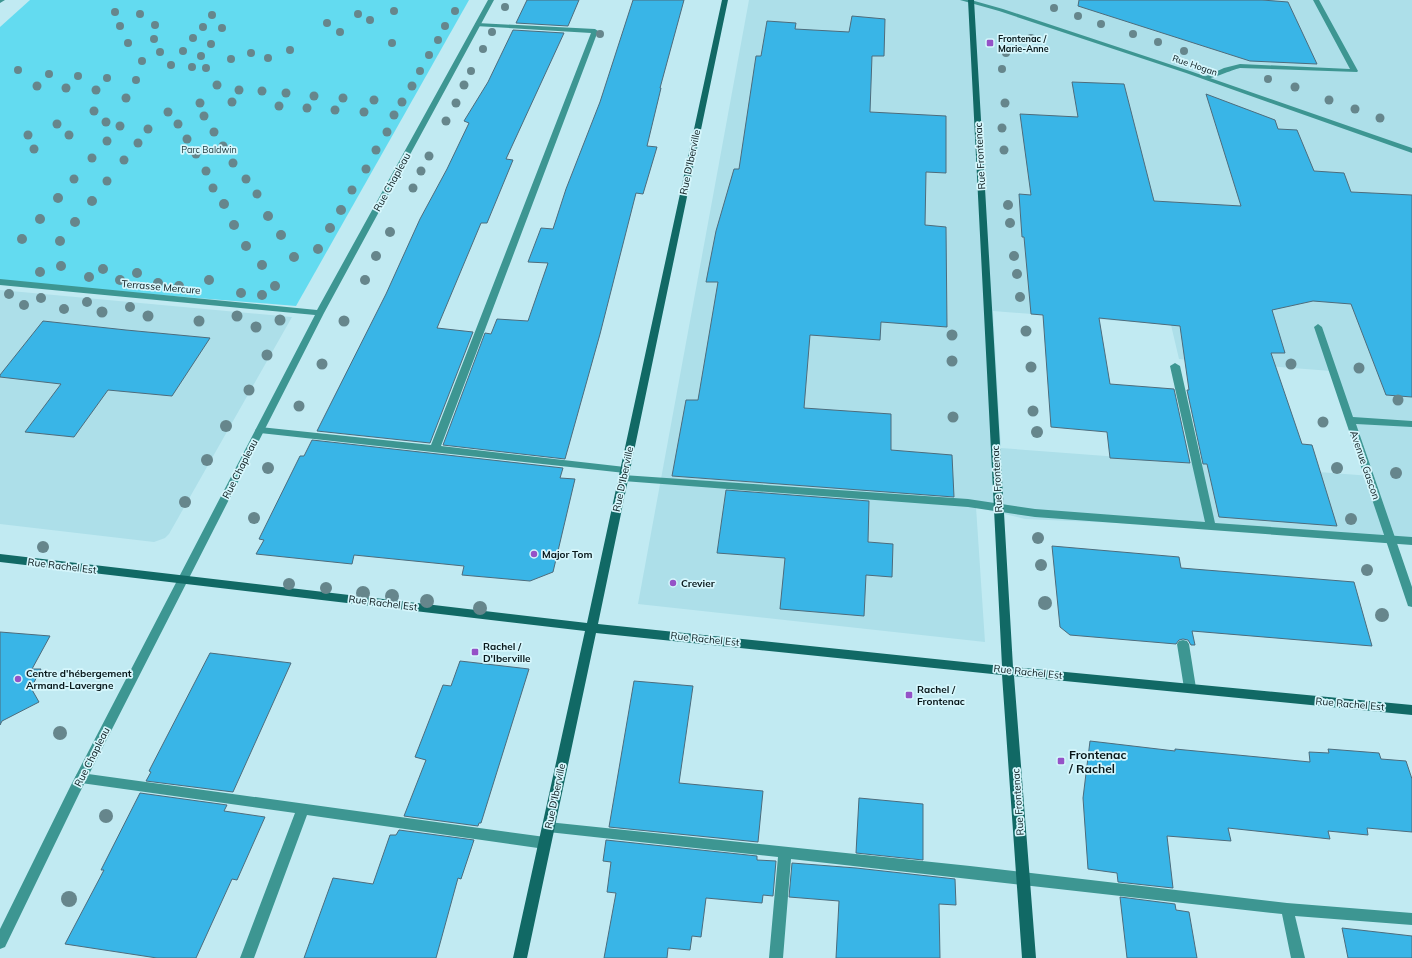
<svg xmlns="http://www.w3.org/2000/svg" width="1412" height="958" font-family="Mulish,sans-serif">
	<rect width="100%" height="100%" fill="#c1eaf2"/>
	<!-- built -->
	<path fill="#addfe9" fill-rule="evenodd" d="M749 0H1412V539L1211 527 1025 519 976 507 985 642 638 604ZM993 311 1171 325 1179 359 1331 371 1371 476 1001 448Z
		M0 290 292 317 169 534 165 538 154 542 0 524Z"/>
	<!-- green -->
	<path fill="#63dbf0" d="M30 0H469L296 306 0 282V27Z"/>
	<!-- building -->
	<path fill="#39b5e7" stroke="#4d6c7c" d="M527 0H579L568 26 516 23Z
		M633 0H684L660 88H661L647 146 657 147 643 194 636 193 600 334 565 459 443 445 485 333 491 334 497 319 528 321 548 263 528 262 541 228 553 229 566 189 600 102Z
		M1079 0H1262L1288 2 1317 64 1250 61 1078 6Z
		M852 16 885 19 884 56H872L870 112 946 116V173L926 172 925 225 946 227 947 327 881 322 880 340 810 335 804 408 891 414V450L952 455 954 497 672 476 686 400H698L718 282H706L716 231 734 169H739L756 56H761L767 21 796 23 795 29 849 32Z
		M513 30 564 33 506 159 513 160 487 223H481L437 328 473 332 430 443 317 431 386 294 420 219 447 169 469 123 464 121 488 82Z
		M1072 82 1124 84 1154 201 1241 206 1206 94 1275 120 1278 129 1297 130 1314 171 1344 173 1351 192 1412 195V397L1386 395 1351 304 1313 301 1272 310 1285 353H1271L1302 444 1312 445 1337 526 1219 517 1207 464H1203L1187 390H1189L1180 326 1099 318 1110 384 1174 389 1190 463 1110 458 1107 432 1051 427 1043 315 1031 314 1024 237H1022L1019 194 1031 195 1020 114 1078 117Z
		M43 321 126 330 210 338 172 396 108 390 74 437 25 432 61 384 0 377V375Z
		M312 440 563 468 560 478 575 479 553 572 530 581 462 575 464 566 354 555 352 564 256 554 264 540 259 539 300 456H304Z
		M726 490 869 501 868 542 893 544 892 577 866 575 864 616 780 609 785 558 717 553Z
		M1052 546 1179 557 1181 568 1354 582 1372 646 1192 631 1195 645H1191L1188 640 1183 639 1179 640 1176 644 1070 635 1060 627Z
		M0 632 50 636 32 669H41L31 688 39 702 2 721 0 725Z
		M210 653 291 663 233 792 146 781 151 772 149 771Z
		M460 661 529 669 481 823H479L478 826 404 816 426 760 415 757 443 685 451 686Z
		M634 681 693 686 679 783 763 791 758 842 609 827Z
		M1090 741 1175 751V749L1310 762 1309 752 1329 753 1328 749 1379 753 1381 759 1406 761 1412 779V832L1367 828 1368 835 1328 831 1330 839 1228 828 1231 841 1167 836 1173 888 1118 882 1117 873 1088 869 1083 798Z
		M140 793 227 805 224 811 265 817 237 880 232 879 196 958H157L65 944 104 870H101Z
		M859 798 923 804V860L856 853Z
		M399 830 474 840 461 879 458 878 436 958H304L333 878 373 884 390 835H396Z
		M606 840 757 856V860L776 861 773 896 763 895 762 903 706 898 701 937 692 936 690 950 668 948 667 958H604L616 893 607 892 611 862 603 861Z
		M792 863 856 868 955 879 956 905 939 904 940 958H836L839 901 789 897Z
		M1120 897 1175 904 1176 910 1189 912 1197 958H1127Z
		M1342 928 1412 936V958H1348Z"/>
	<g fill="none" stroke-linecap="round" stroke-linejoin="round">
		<!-- lane -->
		<path fill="#3d9692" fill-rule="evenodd" d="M1313 0H1319L1358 71 1357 72 1240 68C1231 70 1210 80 1204 79V77L1224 68 1240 64 1350 69Z
			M477 23 595 29 598 31 441 446 625 467 630 470 629 472 625 473 260 433 255 430 260 427 431 445 591 33 475 26V24Z
			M1175 363 1180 366 1215 523 1412 537V545L1035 517 968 507 623 481 618 478 623 475 968 499 1035 509 1205 522 1170 366Z
			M1183 640 1187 641 1189 644 1196 688 1194 691 1190 693 1186 691 1184 688 1177 644 1179 641Z
			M81 773 545 837 549 839 551 843 549 847 545 849 307 815 254 958H240L295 813 81 783 77 782 75 778 77 774Z
			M548 822 970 866 1287 903 1412 913V925L1295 916 1305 958H1291L1282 914 791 859 783 958H769L778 857 548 832 544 831 542 827 544 823Z"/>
		<!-- street -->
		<path fill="#3d9692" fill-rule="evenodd" d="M0 0H5L0 3Z
			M488 0H494L324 313 80 792 5 947 0 949V929L71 785 315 315 0 285V279L317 310Z
			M960 0H971L1003 9 1190 71 1412 148V153L1186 73 999 11Z
			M1318 324 1322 327 1353 417 1412 421V427L1356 424 1412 587V607L1408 606 1407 603 1314 327Z"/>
		<!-- secondary -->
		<path fill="#116965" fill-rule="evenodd" d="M722 0H728L598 624 1002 666 968 0H974L1013 667 1412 705V715L1014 676 1036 958H1022L1002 675 596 633 527 958H513L585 631 0 562V554L587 623Z"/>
	</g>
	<!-- trees -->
	<g fill="#66868c">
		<circle cx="505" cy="7" r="4"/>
		<circle cx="1054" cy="8" r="4"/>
		<circle cx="394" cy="11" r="4"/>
		<circle cx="455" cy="11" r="4"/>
		<circle cx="115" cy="12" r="4"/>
		<circle cx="140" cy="14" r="4"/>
		<circle cx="358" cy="14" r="4"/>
		<circle cx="212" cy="15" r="4"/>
		<circle cx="1078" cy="16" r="4"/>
		<circle cx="370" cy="20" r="4"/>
		<circle cx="327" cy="23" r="4"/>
		<circle cx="1101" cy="24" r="4"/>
		<circle cx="155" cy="25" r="4"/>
		<circle cx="120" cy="26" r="4"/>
		<circle cx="445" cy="26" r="4"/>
		<circle cx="203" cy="27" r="4"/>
		<circle cx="222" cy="28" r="4"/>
		<circle cx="340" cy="32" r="4"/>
		<circle cx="492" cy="32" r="4"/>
		<circle cx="600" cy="34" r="4"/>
		<circle cx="1133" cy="34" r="4"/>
		<circle cx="193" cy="38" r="4"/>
		<circle cx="1002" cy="38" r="4"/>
		<circle cx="1031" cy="38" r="4"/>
		<circle cx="154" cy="39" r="4"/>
		<circle cx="438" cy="40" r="4"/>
		<circle cx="1158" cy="42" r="4"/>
		<circle cx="128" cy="43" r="4"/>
		<circle cx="392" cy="43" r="4"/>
		<circle cx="211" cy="44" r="4"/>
		<circle cx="483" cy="49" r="4"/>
		<circle cx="290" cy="50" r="4"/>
		<circle cx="183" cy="51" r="4"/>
		<circle cx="1184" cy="51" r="4"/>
		<circle cx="160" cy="52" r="4"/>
		<circle cx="251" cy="53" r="4"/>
		<circle cx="1006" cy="53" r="4"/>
		<circle cx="429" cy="55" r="4"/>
		<circle cx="201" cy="56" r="4"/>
		<circle cx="268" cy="58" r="4"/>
		<circle cx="231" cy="59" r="4"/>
		<circle cx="142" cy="61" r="4"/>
		<circle cx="171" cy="65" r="4"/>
		<circle cx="192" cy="67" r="4"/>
		<circle cx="206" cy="68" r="4"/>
		<circle cx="1002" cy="69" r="4"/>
		<circle cx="18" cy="70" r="4"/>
		<circle cx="420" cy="71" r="4"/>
		<circle cx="471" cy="71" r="4"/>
		<circle cx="49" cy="74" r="4"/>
		<circle cx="78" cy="76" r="4"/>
		<circle cx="107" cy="78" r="4"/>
		<circle cx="1268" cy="79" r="4"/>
		<circle cx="136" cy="80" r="4"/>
		<circle cx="217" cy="85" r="4.5"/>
		<circle cx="464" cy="85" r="4.5"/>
		<circle cx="37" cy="86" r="4.5"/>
		<circle cx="412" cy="86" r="4.5"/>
		<circle cx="1295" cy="87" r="4.5"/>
		<circle cx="66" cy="88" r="4.5"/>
		<circle cx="96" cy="90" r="4.5"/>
		<circle cx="239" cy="90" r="4.5"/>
		<circle cx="262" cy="91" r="4.5"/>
		<circle cx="286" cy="93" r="4.5"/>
		<circle cx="314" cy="96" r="4.5"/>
		<circle cx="126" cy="98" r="4.5"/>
		<circle cx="343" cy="98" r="4.5"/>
		<circle cx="374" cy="100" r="4.5"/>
		<circle cx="1329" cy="100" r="4.5"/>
		<circle cx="232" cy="102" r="4.5"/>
		<circle cx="402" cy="102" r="4.5"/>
		<circle cx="200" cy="103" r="4.5"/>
		<circle cx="456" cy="103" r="4.5"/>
		<circle cx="1005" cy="103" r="4.5"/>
		<circle cx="279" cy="106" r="4.5"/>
		<circle cx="307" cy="108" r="4.5"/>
		<circle cx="1355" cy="109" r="4.5"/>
		<circle cx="335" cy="110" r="4.5"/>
		<circle cx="94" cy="111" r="4.5"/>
		<circle cx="168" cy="112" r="4.5"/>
		<circle cx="364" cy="112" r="4.5"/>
		<circle cx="394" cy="115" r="4.5"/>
		<circle cx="204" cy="116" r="4.5"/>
		<circle cx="1380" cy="118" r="4.5"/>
		<circle cx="446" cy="121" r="4.5"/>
		<circle cx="106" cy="122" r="4.5"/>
		<circle cx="57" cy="124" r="4.5"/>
		<circle cx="178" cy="124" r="4.5"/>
		<circle cx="120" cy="126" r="4.5"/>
		<circle cx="1002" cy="128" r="4.5"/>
		<circle cx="148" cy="129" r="4.5"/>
		<circle cx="214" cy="132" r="4.5"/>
		<circle cx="387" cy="132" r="4.5"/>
		<circle cx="28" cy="135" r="4.5"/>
		<circle cx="69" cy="135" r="4.5"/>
		<circle cx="187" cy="139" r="4.5"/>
		<circle cx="107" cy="141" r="4.5"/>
		<circle cx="138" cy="143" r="4.5"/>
		<circle cx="223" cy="146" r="4.5"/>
		<circle cx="34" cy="149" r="4.5"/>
		<circle cx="376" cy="150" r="4.5"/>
		<circle cx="1004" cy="150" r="4.5"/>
		<circle cx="196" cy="154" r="4.5"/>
		<circle cx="429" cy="156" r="4.5"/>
		<circle cx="92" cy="158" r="4.5"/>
		<circle cx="124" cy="160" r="4.5"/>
		<circle cx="233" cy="163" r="4.5"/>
		<circle cx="366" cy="169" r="4.5"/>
		<circle cx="206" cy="171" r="4.5"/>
		<circle cx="421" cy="171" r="4.5"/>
		<circle cx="74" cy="179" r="4.5"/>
		<circle cx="246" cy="179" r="4.5"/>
		<circle cx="107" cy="181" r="4.5"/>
		<circle cx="213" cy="188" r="4.5"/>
		<circle cx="413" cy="188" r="4.5"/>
		<circle cx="352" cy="190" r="4.5"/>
		<circle cx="257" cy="194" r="4.5"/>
		<circle cx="58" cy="198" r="5"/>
		<circle cx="92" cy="201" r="5"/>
		<circle cx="224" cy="204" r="5"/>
		<circle cx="1008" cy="205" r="5"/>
		<circle cx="341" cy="210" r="5"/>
		<circle cx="268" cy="216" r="5"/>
		<circle cx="40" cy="219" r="5"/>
		<circle cx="75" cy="222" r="5"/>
		<circle cx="1010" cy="223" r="5"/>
		<circle cx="234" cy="225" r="5"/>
		<circle cx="330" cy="228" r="5"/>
		<circle cx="390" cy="232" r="5"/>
		<circle cx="281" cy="235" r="5"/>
		<circle cx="22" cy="239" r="5"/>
		<circle cx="60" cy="241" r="5"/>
		<circle cx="246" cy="246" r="5"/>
		<circle cx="318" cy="249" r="5"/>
		<circle cx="376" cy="256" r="5"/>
		<circle cx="1014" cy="256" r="5"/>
		<circle cx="294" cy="257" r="5"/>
		<circle cx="262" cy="265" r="5"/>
		<circle cx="61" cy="266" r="5"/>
		<circle cx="103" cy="269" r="5"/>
		<circle cx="40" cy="272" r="5"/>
		<circle cx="137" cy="273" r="5"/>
		<circle cx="1017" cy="274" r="5"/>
		<circle cx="89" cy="277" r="5"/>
		<circle cx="120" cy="280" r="5"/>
		<circle cx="209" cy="280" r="5"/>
		<circle cx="365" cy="280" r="5"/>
		<circle cx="158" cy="283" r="5"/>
		<circle cx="179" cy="286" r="5"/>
		<circle cx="275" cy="286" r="5"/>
		<circle cx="241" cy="293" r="5"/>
		<circle cx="9" cy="294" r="5"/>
		<circle cx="262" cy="295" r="5"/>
		<circle cx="1020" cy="297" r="5"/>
		<circle cx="41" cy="298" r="5"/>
		<circle cx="87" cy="302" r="5"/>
		<circle cx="24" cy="305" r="5"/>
		<circle cx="130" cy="307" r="5"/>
		<circle cx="64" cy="309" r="5"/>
		<circle cx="102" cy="312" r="5.5"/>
		<circle cx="148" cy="316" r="5.5"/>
		<circle cx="237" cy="316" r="5.5"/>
		<circle cx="280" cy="320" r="5.5"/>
		<circle cx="199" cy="321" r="5.5"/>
		<circle cx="344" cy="321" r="5.5"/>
		<circle cx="256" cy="327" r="5.5"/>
		<circle cx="1026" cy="331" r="5.5"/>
		<circle cx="952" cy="335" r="5.5"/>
		<circle cx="267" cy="355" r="5.5"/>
		<circle cx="952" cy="361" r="5.5"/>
		<circle cx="322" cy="364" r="5.5"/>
		<circle cx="1291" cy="364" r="5.5"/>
		<circle cx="1031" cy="367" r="5.5"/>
		<circle cx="1359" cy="368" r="5.5"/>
		<circle cx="249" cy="390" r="5.5"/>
		<circle cx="1398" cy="400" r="5.5"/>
		<circle cx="299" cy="406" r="5.5"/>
		<circle cx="1033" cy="411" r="5.5"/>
		<circle cx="953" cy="417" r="5.5"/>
		<circle cx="1323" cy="422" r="5.5"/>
		<circle cx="226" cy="426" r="6"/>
		<circle cx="1037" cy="432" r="6"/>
		<circle cx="207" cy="460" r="6"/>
		<circle cx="268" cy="468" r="6"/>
		<circle cx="1337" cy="468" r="6"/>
		<circle cx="1396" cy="473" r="6"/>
		<circle cx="185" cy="502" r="6"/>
		<circle cx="254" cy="518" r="6"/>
		<circle cx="1351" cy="519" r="6"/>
		<circle cx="1038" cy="538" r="6"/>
		<circle cx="43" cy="547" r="6"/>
		<circle cx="1041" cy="565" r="6"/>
		<circle cx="1367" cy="570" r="6"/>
		<circle cx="289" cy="584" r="6"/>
		<circle cx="326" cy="588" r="6"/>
		<circle cx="363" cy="593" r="7"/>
		<circle cx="392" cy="596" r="7"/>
		<circle cx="427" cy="601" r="7"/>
		<circle cx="1045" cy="603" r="7"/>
		<circle cx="480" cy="608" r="7"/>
		<circle cx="1382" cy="615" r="7"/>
		<circle cx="60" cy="733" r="7"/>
		<circle cx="106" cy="816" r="7"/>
		<circle cx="69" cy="899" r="8"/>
	</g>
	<!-- markers -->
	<g fill="#9552c7" stroke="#d5f6fc" stroke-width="1.5">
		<rect x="986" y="39" width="8" height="8" rx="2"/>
		<circle cx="534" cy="554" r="4"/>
		<circle cx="673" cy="583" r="4"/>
		<rect x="471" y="648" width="8" height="8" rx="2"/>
		<circle cx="18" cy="679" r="4"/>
		<rect x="905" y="691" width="8" height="8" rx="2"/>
		<rect x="1057" y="757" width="8" height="8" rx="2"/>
	</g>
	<g text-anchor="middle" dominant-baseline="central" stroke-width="3.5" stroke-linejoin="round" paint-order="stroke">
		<!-- far-poi labels -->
		<g font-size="9" font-weight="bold" fill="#08171a" stroke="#d5f6fc" text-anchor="start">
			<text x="998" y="38">Frontenac /<tspan x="998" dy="10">Marie-Anne</tspan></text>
		</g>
		<!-- far-street labels -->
		<g font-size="9" fill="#08171a" stroke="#d5f6fc">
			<text transform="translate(1195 65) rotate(19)">Rue Hogan</text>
		</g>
		<!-- far-park labels -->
		<g font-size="9" fill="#1c3539" stroke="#d5f6fc">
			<text x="209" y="149">Parc Baldwin</text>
		</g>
		<!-- street labels -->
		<g font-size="10" fill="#08171a" stroke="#d5f6fc">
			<text transform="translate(980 156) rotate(-93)">Rue Frontenac</text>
			<text transform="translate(690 162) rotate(-78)">Rue D'Iberville</text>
			<text transform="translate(392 182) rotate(-61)">Rue Chapleau</text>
			<text transform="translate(161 287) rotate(5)">Terrasse Mercure</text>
			<text transform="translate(1365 465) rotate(71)">Avenue Gascon</text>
			<text transform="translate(240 469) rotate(-63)">Rue Chapleau</text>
			<text transform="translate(623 479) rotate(-78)">Rue D'Iberville</text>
			<text transform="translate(997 479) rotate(-93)">Rue Frontenac</text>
			<text transform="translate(62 566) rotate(7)">Rue Rachel Est</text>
			<text transform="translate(383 603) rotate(7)">Rue Rachel Est</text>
			<text transform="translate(705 639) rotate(6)">Rue Rachel Est</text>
			<text transform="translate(1028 672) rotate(6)">Rue Rachel Est</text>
			<text transform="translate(1350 704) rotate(5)">Rue Rachel Est</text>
			<text transform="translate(92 757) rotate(-63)">Rue Chapleau</text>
			<text transform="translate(555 796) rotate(-78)">Rue D'Iberville</text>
			<text transform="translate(1018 802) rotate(-94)">Rue Frontenac</text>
		</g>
		<!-- poi labels -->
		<g font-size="10" font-weight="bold" fill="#08171a" stroke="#d5f6fc" text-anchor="start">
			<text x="542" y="554">Major Tom</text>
			<text x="681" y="583">Crevier</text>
			<text x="483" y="646">Rachel /<tspan x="483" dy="12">D'Iberville</tspan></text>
			<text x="26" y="673">Centre d'hébergement<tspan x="26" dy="12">Armand-Lavergne</tspan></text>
			<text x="917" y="689">Rachel /<tspan x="917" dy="12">Frontenac</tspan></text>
		</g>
		<!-- near-poi labels -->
		<g font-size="12" font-weight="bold" fill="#08171a" stroke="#d5f6fc" text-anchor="start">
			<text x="1069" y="754">Frontenac<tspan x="1069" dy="14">/ Rachel</tspan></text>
		</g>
	</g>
</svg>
